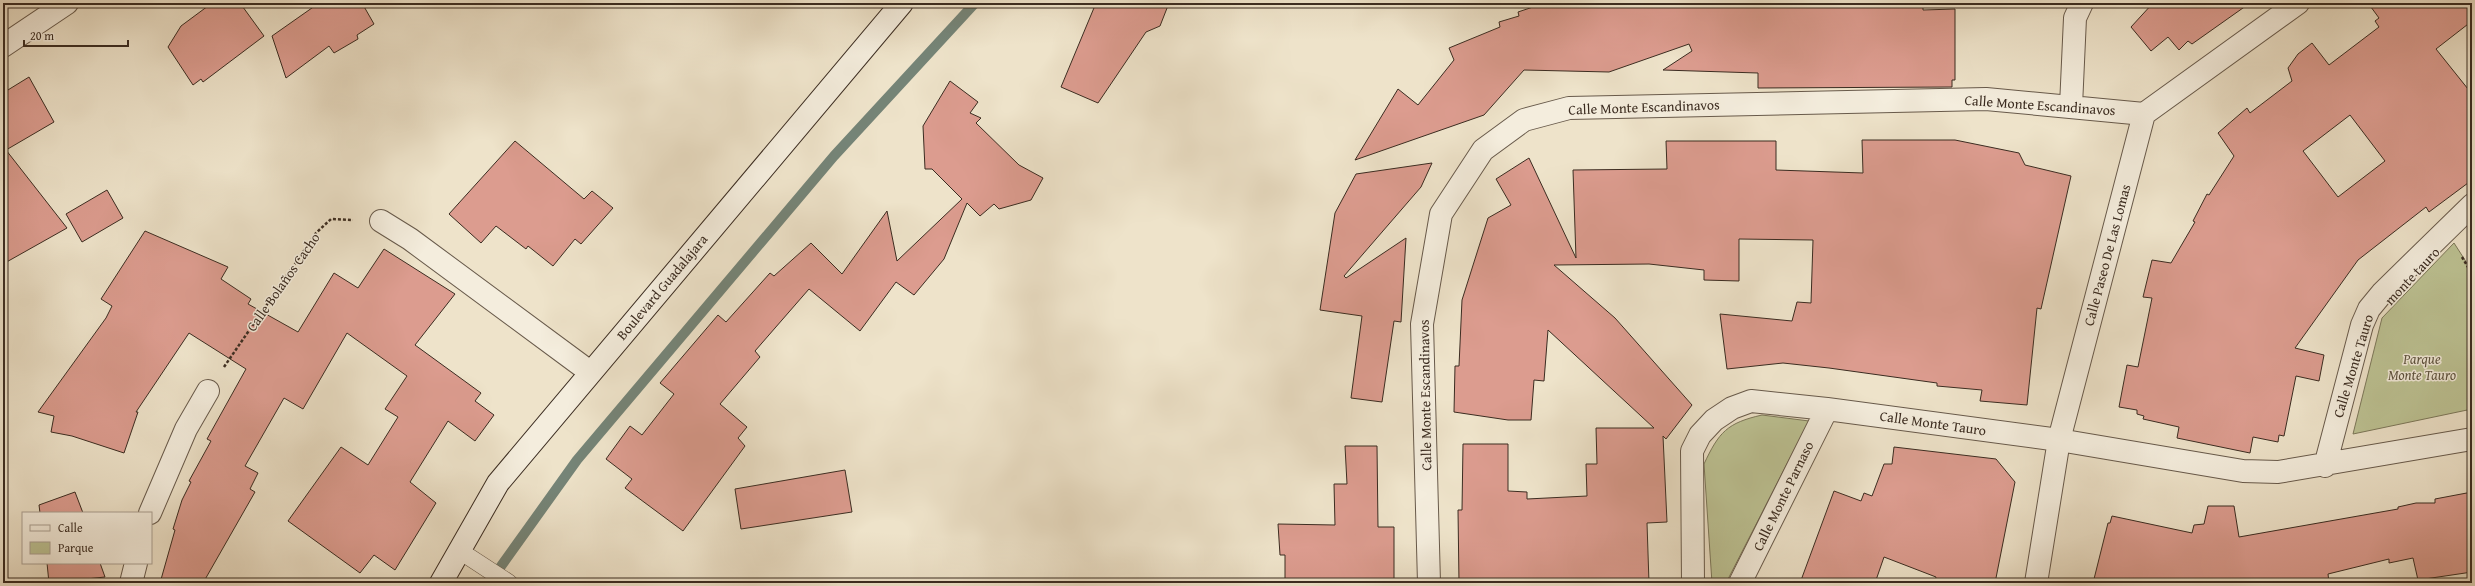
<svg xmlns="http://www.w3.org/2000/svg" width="2475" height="586" font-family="'Gentium Book Plus',serif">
	<rect width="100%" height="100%" fill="#eee3ca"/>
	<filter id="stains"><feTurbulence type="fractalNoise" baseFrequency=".005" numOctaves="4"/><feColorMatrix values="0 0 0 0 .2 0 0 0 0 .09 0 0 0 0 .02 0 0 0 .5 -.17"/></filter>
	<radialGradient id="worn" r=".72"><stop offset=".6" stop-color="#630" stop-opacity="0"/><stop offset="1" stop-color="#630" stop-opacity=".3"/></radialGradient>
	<!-- green -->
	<path fill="#bdc394" stroke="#7c785a" d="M2454 243 2472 271V409L2353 434 2382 318Z
		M1762 415 1809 421 1726 583H1712L1704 464C1719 432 1727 423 1762 415Z"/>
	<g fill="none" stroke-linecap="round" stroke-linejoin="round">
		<!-- stream -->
		<path stroke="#758477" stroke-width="10" d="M489 583 577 460 834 156 975 3"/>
	</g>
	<!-- building -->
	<path fill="#dc9c8f" stroke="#3b2c21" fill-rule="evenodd" d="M212 3H240L264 36 203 82 201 79 193 85 168 47 181 26Z
		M319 3H362L374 24 357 35 358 39 334 53 329 46 286 78 272 36Z
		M1096 3H1169L1160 26 1146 32 1098 103 1061 87Z
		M1545 3H1894L1923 4V10L1955 9V80H1952V87L1758 88V73L1663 70 1692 51 1689 44 1609 72 1524 70 1484 115 1355 160 1398 89 1418 105 1454 60 1449 48 1500 27 1499 22 1519 16 1518 12Z
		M2153 3H2250L2192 44 2188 41 2179 50 2168 37 2151 51 2131 27Z
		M2368 3H2472V21L2436 49 2472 94V180L2429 212 2426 207 2358 260 2295 348 2324 355 2319 381 2296 376 2284 436 2279 435 2278 442 2253 437 2250 453 2177 438 2179 427 2143 419 2144 416 2137 414V410L2119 407 2127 365 2138 367 2152 298 2143 297 2152 260 2171 263 2195 222 2193 221 2207 194 2209 195 2234 156 2218 133 2247 108 2250 113 2292 81 2288 68 2298 54 2312 43 2329 65 2379 27 2375 21 2379 18ZM2350 115 2385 161 2338 197 2303 151Z
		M29 77 54 122 6 150 67 228 3 264V93Z
		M950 81 978 102 970 113 981 118 976 123 1019 165 1043 178 1031 200 999 209 994 204 980 216 967 203 944 259 914 295 896 282 860 331 809 289 755 351 760 357 720 404 747 427 738 438 745 446 683 531 625 488 632 479 606 459 630 426 642 435 674 394 660 383 718 315 726 322 770 273 774 276 811 243 842 274 887 211 897 261 962 199 932 169H925L923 126Z
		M1862 140H1955L2019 153 2025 165 2071 176 2041 309 2037 308 2027 405 1980 401 1982 390 1937 386V383L1829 368 1783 363 1727 369 1720 314 1792 321 1797 302 1811 303 1813 240 1739 239V281L1704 280V270L1649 264 1554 265 1615 318 1692 405 1666 439 1663 436 1667 522 1647 523 1649 583H1459L1458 510H1462L1463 444H1508V491L1527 492V499L1587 496 1586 464H1597L1596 428H1654L1548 330 1544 381 1534 380 1531 420H1508L1454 412 1455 366H1459L1462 300 1488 218 1511 205 1496 179 1529 158 1576 258 1573 170 1667 169 1666 141H1776V170L1863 173Z
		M515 141 584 199 592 191 613 208 581 244 575 239 553 266 528 246 526 249 496 226 481 243 449 214Z
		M1432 163 1421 187 1344 276 1346 278 1406 238 1401 322 1394 321 1382 402 1351 398 1362 316 1320 310 1335 213 1356 174Z
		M107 190 123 218 82 242 66 214Z
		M145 231 228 267 221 279 251 299 248 304 298 332 334 273 358 288 384 249 455 294 415 345 481 393 475 401 494 415 475 441 448 421 410 482 436 503 395 570 374 555 360 573 288 521 341 447 368 465 398 417 385 409 407 376 347 333 303 409 284 398 245 466 258 473 250 489 255 492 203 583H160L175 530 173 529 182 500 191 482 189 481 211 441 207 439 246 369 189 333 136 412H138L124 453 72 436 51 432 54 416 38 412 106 318 112 306 101 299Z
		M1345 446H1377L1378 527H1394V579L1285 583V555H1280L1278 524 1335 525 1334 484H1347Z
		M1894 447 1996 459 2015 482 1995 583H1935L1936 577 1884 557 1875 583H1800L1834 491 1861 501 1864 493 1872 496 1884 464H1892Z
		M845 470 852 512 741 529 735 489Z
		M75 492 83 513H40L39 505Z
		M2472 492V572L2418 580 2413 558 2389 563V559L2328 574 2329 583H2093L2108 523H2110L2112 516 2192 533 2194 525 2204 524 2208 506H2234L2239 537 2398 509V507L2416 503H2435V499Z
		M47 563H100L105 577 49 583Z"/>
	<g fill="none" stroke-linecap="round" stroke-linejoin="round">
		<!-- service casing -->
		<g stroke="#685a4b" stroke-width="18">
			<path id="service" d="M460 551 509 583"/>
		</g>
		<!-- minor casing -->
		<g stroke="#685a4b" stroke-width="24">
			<path id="minor" d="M3 46 67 3
				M2071 106 2075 18 2082 3
				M381 221 410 239 590 372
				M2325 466 2362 325 2369 309 2383 292 2472 205
				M150 513 186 429 208 391
				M131 583 136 563
				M1429 583 1422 324 1441 214 1483 150 1524 120 1569 108 1986 99 2144 114
				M1693 583 1692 451 1700 435 1714 420 1732 408 1751 401 1827 409 2059 440 2243 471 2278 472 2472 439
				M1740 583 1827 409"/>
		</g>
		<!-- tertiary casing -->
		<g stroke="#685a4b" stroke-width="24">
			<path id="tertiary" d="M2036 583 2059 440 2144 114 2298 3"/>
		</g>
		<!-- secondary casing -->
		<g stroke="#3b2c21" stroke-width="24">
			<path id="secondary" d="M441 583 498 483 902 3"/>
		</g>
		<!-- path -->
		<path stroke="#3b2c21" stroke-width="2.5" stroke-dasharray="3 2" stroke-linecap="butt" d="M2462 257 2472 274
			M224 367 316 233 331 219 353 220"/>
		<!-- service -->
		<use href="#service" stroke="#f4eddd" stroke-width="17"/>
		<!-- minor -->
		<use href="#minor" stroke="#f4eddd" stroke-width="22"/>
		<!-- tertiary -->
		<use href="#tertiary" stroke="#f4eddd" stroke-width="22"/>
		<!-- secondary -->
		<use href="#secondary" stroke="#f4eddd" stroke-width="22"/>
	</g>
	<g text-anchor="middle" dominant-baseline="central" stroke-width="3" stroke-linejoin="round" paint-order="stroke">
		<!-- street labels -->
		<g font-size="14" fill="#3b2c21" stroke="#f4eddd">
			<text transform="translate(2040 105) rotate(4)">Calle Monte Escandinavos</text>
			<text transform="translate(1644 107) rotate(-2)">Calle Monte Escandinavos</text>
			<text transform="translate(2107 255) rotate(-75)">Calle Paseo De Las Lomas</text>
			<text transform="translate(2412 276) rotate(-47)">monte tauro</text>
			<text transform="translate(283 282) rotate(-55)">Calle Bolaños Cacho</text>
			<text transform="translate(662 287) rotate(-50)">Boulevard Guadalajara</text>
			<text transform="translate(2353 366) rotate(-73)">Calle Monte Tauro</text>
			<text transform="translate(1425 395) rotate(-91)">Calle Monte Escandinavos</text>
			<text transform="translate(1933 423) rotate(8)">Calle Monte Tauro</text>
			<text transform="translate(1783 496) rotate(-64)">Calle Monte Parnaso</text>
		</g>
		<!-- park labels -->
		<g font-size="14" font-style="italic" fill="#5c523e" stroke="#f4eddd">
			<text x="2422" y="359">Parque<tspan x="2422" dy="16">Monte Tauro</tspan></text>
		</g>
	</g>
	<!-- margin -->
	<rect width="2475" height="586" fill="none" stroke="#eee3ca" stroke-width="16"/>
	<rect x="4" y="4" width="2467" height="578" fill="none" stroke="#3b2c21" stroke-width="2"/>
	<rect x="8" y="8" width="2459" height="570" fill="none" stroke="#3b2c21"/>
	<!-- legend -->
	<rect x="22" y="512" width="130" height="52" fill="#f4eddd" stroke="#aaa092"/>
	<rect x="30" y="525" width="20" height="6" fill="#f4eddd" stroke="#aaa092"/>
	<text x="58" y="532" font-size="12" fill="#3b2c21">Calle</text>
	<rect x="30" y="542" width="20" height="12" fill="#bdc394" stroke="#aaa092"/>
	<text x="58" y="552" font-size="12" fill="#3b2c21">Parque</text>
	<!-- scale -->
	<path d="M24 40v6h104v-6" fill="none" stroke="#3b2c21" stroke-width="2"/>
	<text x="30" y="40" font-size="12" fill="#3b2c21" stroke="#f4eddd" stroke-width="3" paint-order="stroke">20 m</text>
	<rect width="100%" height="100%" filter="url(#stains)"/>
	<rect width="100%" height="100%" fill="url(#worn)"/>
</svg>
